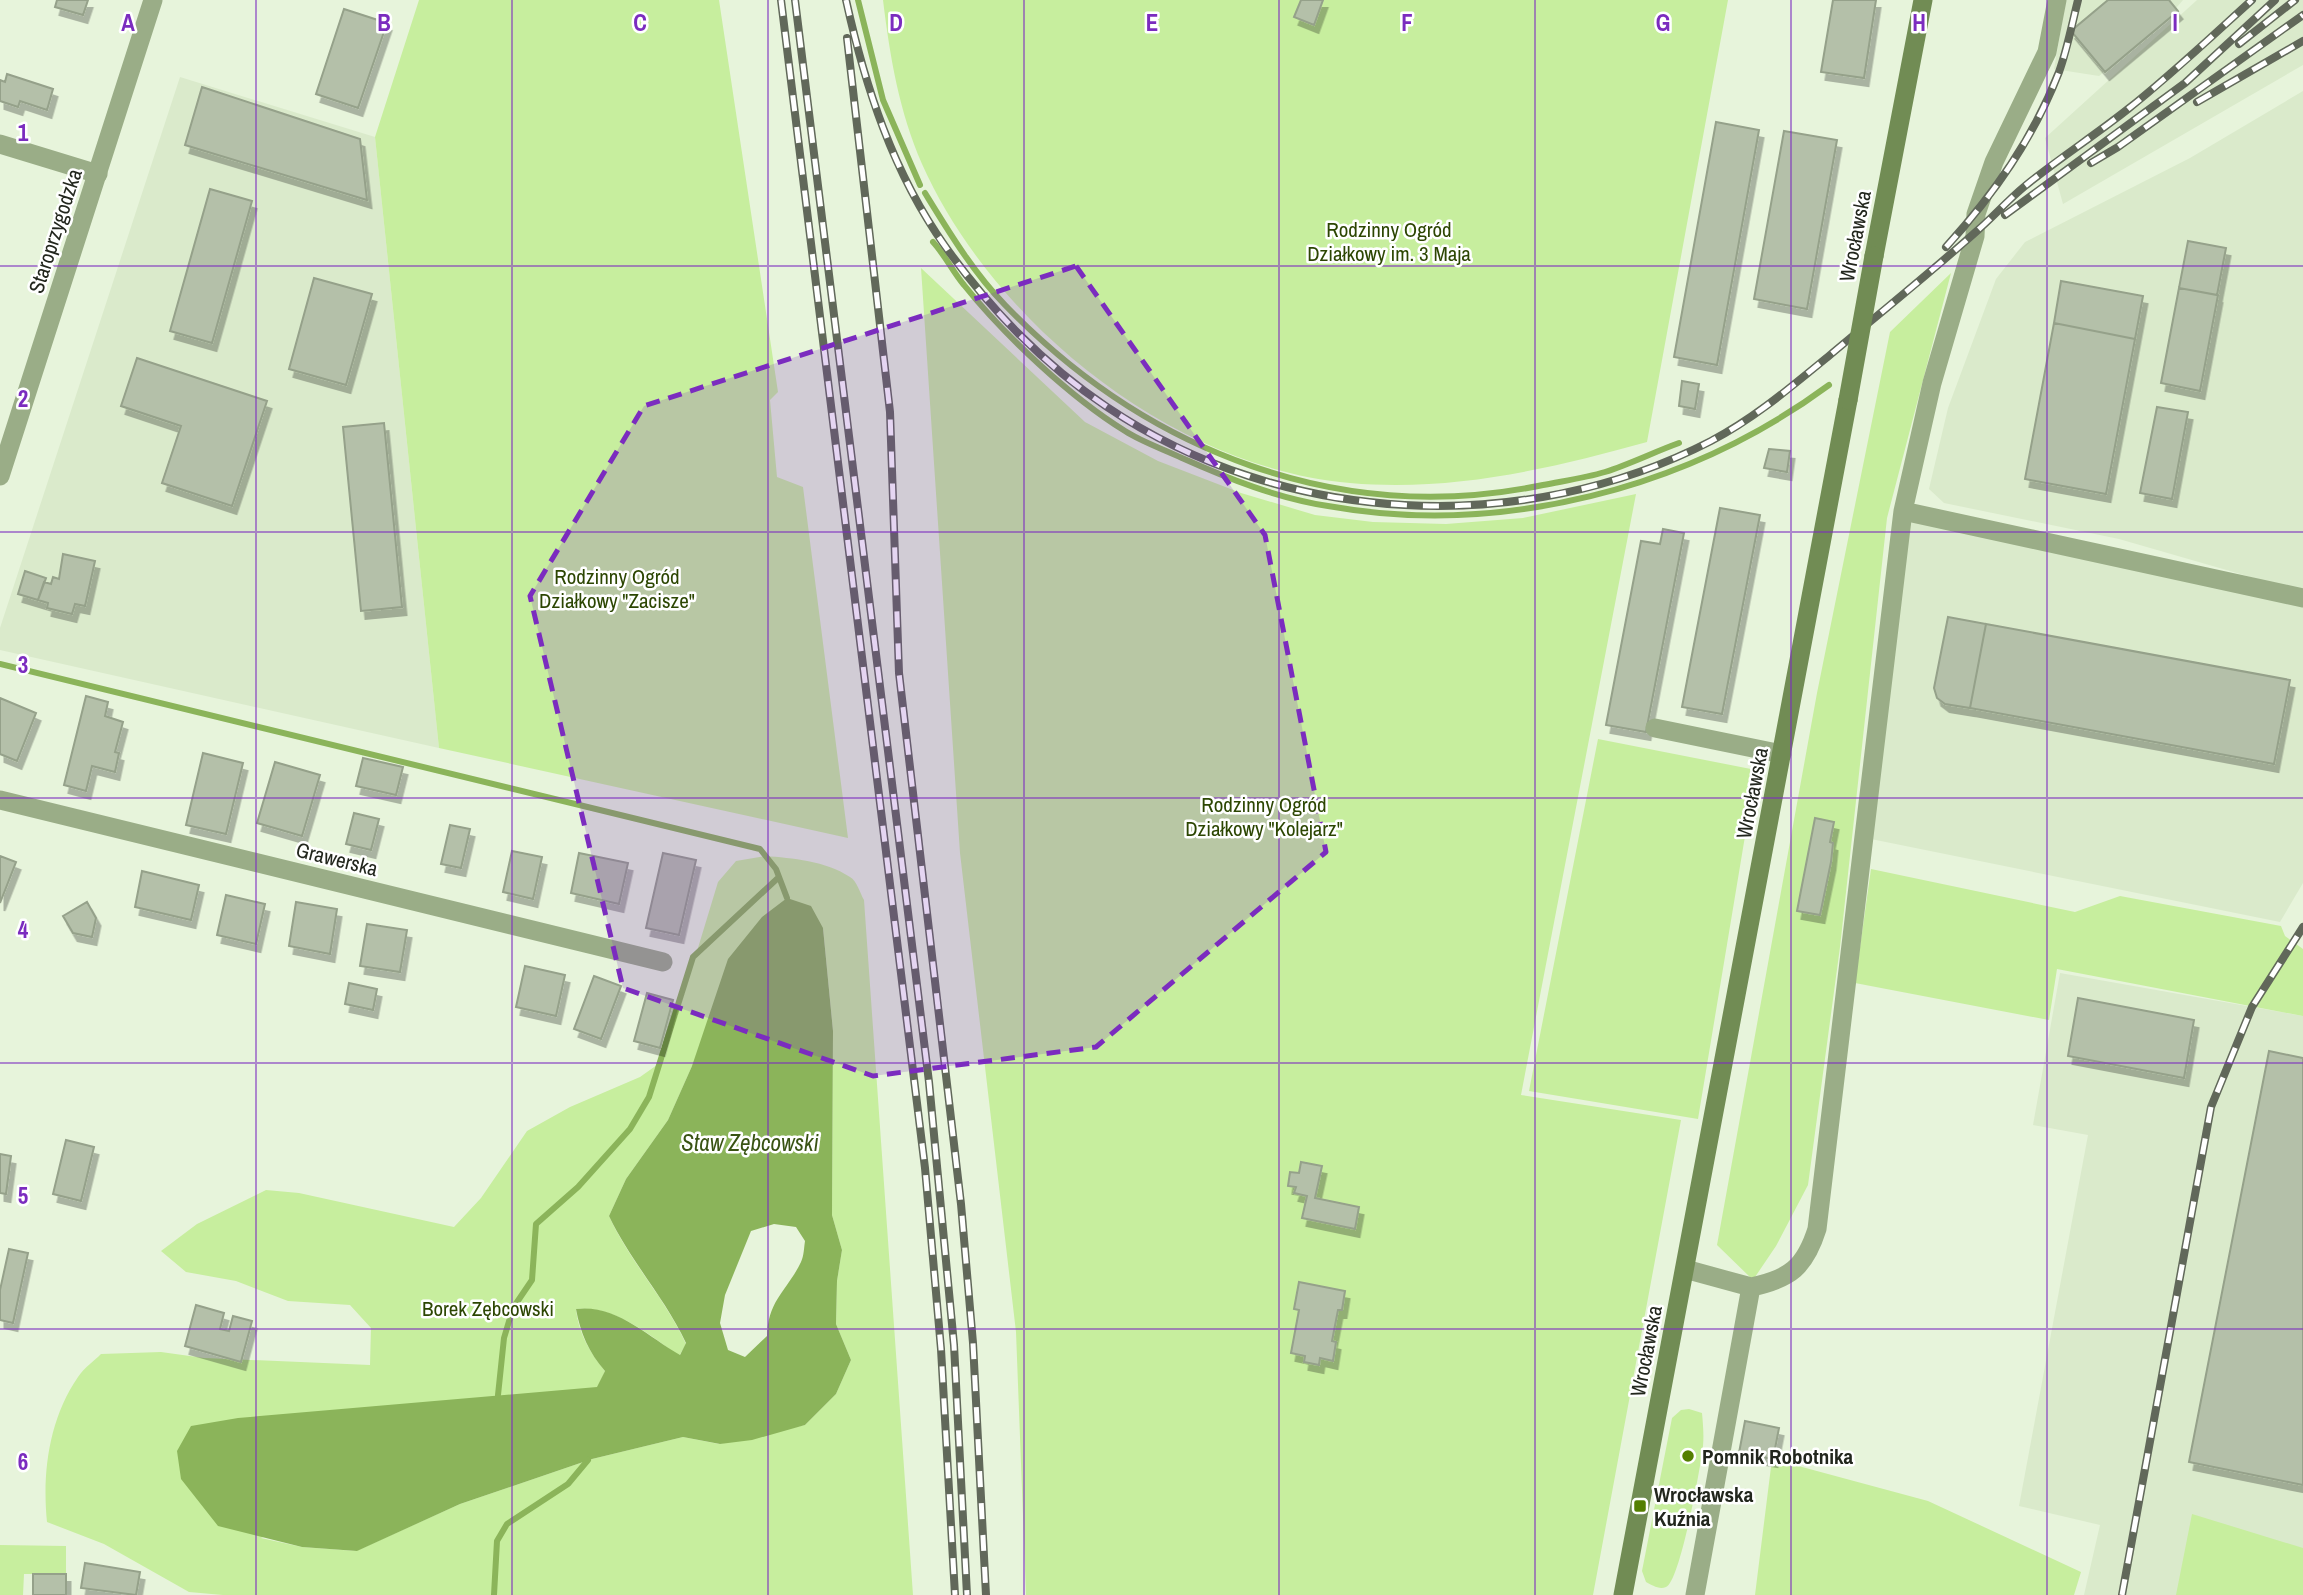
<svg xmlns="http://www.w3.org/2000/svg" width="2303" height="1595" font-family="'Archivo Narrow',sans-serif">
	<defs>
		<filter id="shadow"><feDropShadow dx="4.5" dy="8" stdDeviation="0" flood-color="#0004"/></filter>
	</defs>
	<rect width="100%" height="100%" fill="#e7f4db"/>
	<!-- built -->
	<path fill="#daeacb" d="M2066 0H2183L2157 30 2099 76 2054 69Z
		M2197 0H2303V65L2063 204 2045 138Z
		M180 77 375 137 439 748 0 650V628Z
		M2303 91V592L2119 539 1944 503 1929 489 1948 408 1996 279 2025 242 2190 158Z
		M1903 511 2303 598V883L2280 922 1866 838Z
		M2060 973 2303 1016V1595H2084L2100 1525 2019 1506 2088 1135 2033 1125Z"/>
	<!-- green -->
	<path fill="#c7ee9e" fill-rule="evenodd" d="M419 0H719L778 392 770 400 777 477 803 487 848 838 439 748 375 137Z
		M883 0H1728L1647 442C1550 469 1452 492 1350 483 1173 468 993 323 922 164 899 111 890 57 883 0Z
		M921 268 1085 422 1158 461 1241 493 1315 515 1373 522 1446 524 1523 518 1636 494 1521 1095 1681 1120 1593 1595H1026L1016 1332 960 853Z
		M1951 273 1887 518 1840 947 1808 1185 1776 1246 1753 1280 1717 1245 1817 693 1890 332Z
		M1598 739 1756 770 1698 1119 1529 1091Z
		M765 856C792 858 826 861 850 877 857 881 860 893 864 900L913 1595H223L189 1592 104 1544 47 1522C42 1473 49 1419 78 1377 84 1368 94 1361 101 1354L161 1352 204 1358 370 1365 371 1328 350 1305 288 1301 236 1281 186 1272 161 1251 197 1224 266 1190 299 1193 454 1227 481 1198 527 1131 570 1107 640 1077 664 1060 718 882 736 861ZM823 928 833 1031 832 1215 842 1250 837 1281 836 1324 851 1360 836 1394 805 1425 719 1444 683 1437 592 1459 460 1504 356 1551 302 1547 261 1538 598 1387 605 1371C590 1353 578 1332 576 1309 614 1305 649 1334 679 1356L686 1344C665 1298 630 1262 609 1216L626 1179 668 1120 692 1066Z
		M1871 869 2075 912 2120 896 2281 926 2285 936 2303 949V1016L2057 969 2049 1020 1855 983Z
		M1689 1409 1702 1413C1703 1424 1704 1435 1703 1446 1701 1465 1680 1582 1666 1587 1659 1590 1652 1585 1646 1582L1642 1571 1672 1418 1681 1410Z
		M1772 1459 1928 1501 2081 1572 2074 1595H1755Z
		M2192 1514 2303 1548V1595H2176Z
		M0 1545 66 1546V1574H24L23 1595H0Z"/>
	<!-- water -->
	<path fill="#8bb45a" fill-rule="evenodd" d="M787 898 811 906 823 928 833 1031 832 1215 842 1250 837 1281 836 1324 851 1360 836 1394 805 1425 752 1440 720 1444 683 1437 592 1459 460 1504 357 1551 302 1547 218 1526 181 1479 177 1451 191 1426 238 1418 597 1387 605 1371C589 1353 580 1332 576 1309 616 1304 647 1336 680 1355L686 1343C665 1298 631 1262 609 1216L626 1179 668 1120 692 1066 728 959 762 917ZM774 1224 796 1227 805 1241C804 1247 804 1256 801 1262 787 1291 768 1300 767 1336L745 1357 728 1350 720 1323 725 1295 751 1231Z"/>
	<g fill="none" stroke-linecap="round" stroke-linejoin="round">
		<!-- stream -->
		<path stroke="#8bb45a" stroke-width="6" d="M858 0 883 100 920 185
			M925 193C949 232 973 272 1005 305 1147 452 1340 527 1543 485 1563 481 1585 478 1605 472 1630 464 1654 452 1679 443
			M933 242C945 255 953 272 964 285 1004 335 1070 397 1125 431 1142 442 1163 449 1182 458 1229 479 1277 498 1328 506 1501 537 1688 489 1829 385
			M0 664 760 849 776 869 787 898
			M498 1395 504 1338 513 1308 532 1280 536 1224 578 1187 630 1129 649 1097 693 957 779 877
			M494 1595 497 1541 507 1524 568 1484 588 1460"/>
	</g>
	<!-- building -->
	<path fill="#b4c0a9" stroke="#95a18a" stroke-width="2" filter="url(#shadow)" d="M57 0H88L83 15 55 7Z
		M1301 0H1323L1314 25 1294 17Z
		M1833 0H1876L1864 78 1821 72Z
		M2108 0H2169L2178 11 2105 72 2071 31Z
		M344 9 387 23 358 108 316 94Z
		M7 74 53 89 47 110 20 101 18 107 0 101V80L5 82Z
		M202 87 360 139 367 200 185 145Z
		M1716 122 1759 130 1717 365 1674 357Z
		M1784 131 1837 140 1807 309 1754 299Z
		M210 189 252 201 212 343 170 331Z
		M2188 241 2226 248 2217 295 2179 288Z
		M314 278 372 294 346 385 289 369Z
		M2061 281 2143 296 2135 339 2054 323Z
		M2179 288 2218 295 2200 391 2161 383Z
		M2054 323 2135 339 2106 494 2025 479Z
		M137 358 267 401 232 506 162 483 181 426 121 406Z
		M1682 381 1699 384 1695 409 1679 406Z
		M2157 407 2188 412 2172 499 2140 493Z
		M384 423 402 607 361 611 343 427Z
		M1769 449 1790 451 1787 472 1764 468Z
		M1720 508 1760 515 1722 714 1682 707Z
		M1663 529 1684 533 1646 732 1606 725 1641 541 1660 544Z
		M63 554 95 561 85 606 75 604 72 614 47 608 48 603 38 600 44 582 51 584 53 577 59 579Z
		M25 571 46 578 38 600 18 594Z
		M1948 617 1986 624 1970 708 1945 704 1937 698 1934 688Z
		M1986 624 2290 680 2274 764 1970 708Z
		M86 696 108 702 105 716 123 722 115 752 119 753 115 772 92 766 86 791 64 785Z
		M0 698 36 713 17 761 0 754Z
		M203 753 243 763 226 834 186 825Z
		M363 758 403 767 396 795 356 786Z
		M275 762 320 775 302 836 257 823Z
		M354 813 379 819 371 850 346 844Z
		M1815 818 1834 822 1830 842 1833 843 1831 862 1820 915 1797 911Z
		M450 825 470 829 461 868 441 864Z
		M512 851 542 857 533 899 503 892Z
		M579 853 628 863 619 904 571 893Z
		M663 853 696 860 679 935 646 928Z
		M0 856 16 862 0 903Z
		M142 871 199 885 191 920 135 907Z
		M226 895 265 904 256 944 217 935Z
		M87 902 96 918 92 937 73 933 63 916Z
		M296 902 337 909 330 954 289 946Z
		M367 924 407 930 400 972 360 966Z
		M525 966 565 975 556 1016 516 1007Z
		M594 976 621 986 601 1039 574 1029Z
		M349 983 377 989 373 1010 345 1004Z
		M647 993 673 1000 660 1048 634 1041Z
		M2078 998 2194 1020 2184 1078 2068 1056Z
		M2269 1051 2303 1058V1485L2189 1462Z
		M66 1140 94 1147 81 1201 53 1194Z
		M0 1154 11 1156 6 1194 0 1193Z
		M1301 1162 1322 1166 1315 1198 1359 1207 1355 1229 1302 1218 1307 1196 1294 1193 1296 1187 1288 1186 1290 1172 1299 1173Z
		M9 1249 28 1253 13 1323 0 1320V1290Z
		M1299 1282 1345 1291 1342 1310H1338L1332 1341 1336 1342 1333 1361 1320 1358 1319 1365 1304 1362 1305 1356 1291 1353 1299 1310 1294 1309Z
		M196 1305 224 1313 220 1329 229 1331 233 1316 252 1321 241 1362 185 1346Z
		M1745 1421 1779 1428 1773 1459 1739 1453Z
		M85 1563 140 1572 136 1595 81 1588Z
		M33 1574H66V1595H33Z"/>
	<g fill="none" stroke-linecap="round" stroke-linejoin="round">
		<!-- minor -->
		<path stroke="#9aad87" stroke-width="19" d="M0 144 98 174
			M1903 511 2303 598
			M1655 728 1782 754
			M0 800 663 962
			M1685 1269 1751 1287 1695 1595
			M1751 1287C1790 1279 1805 1267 1817 1229L1903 511 1932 383 1975 236 1976 214 1994 162 2047 52 2057 0"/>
		<!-- tertiary -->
		<path stroke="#9aad87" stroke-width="19" d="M0 476 153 0"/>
		<!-- secondary -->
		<path stroke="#718c54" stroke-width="19" d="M1874 256 1923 0
			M1623 1595 1848 400"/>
		<!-- rail casing -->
		<g stroke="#61685a" stroke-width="8">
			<path id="rail" d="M781 0 925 1168 941 1349 955 1595
				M795 0 929 1082 954 1345 967 1595
				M846 0C865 86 893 173 945 246 988 307 1044 365 1107 407 1283 526 1523 538 1711 441 1755 418 1792 386 1830 355 1879 314 1930 273 1978 230 1994 216 2008 200 2025 186 2058 159 2094 136 2128 109 2171 75 2211 37 2252 0
				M847 38 890 412 899 673 961 1204 973 1343 986 1595
				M2239 44 2295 0
				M2197 102 2303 41
				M2091 163 2118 147 2303 15
				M2005 215 2185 83 2275 0
				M1946 247C1994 194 2033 139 2059 72 2067 50 2072 24 2078 0
				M2122 1595 2211 1107 2252 1007 2303 927"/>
		</g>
		<!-- rail -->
		<use href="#rail" stroke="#fff" stroke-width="5" stroke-dasharray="16" stroke-linecap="butt"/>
		<!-- secondary-bridge -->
		<path stroke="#718c54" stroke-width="19" d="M1848 400 1874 256"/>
	</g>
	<!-- marked area -->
	<path fill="#7b2cbf" fill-opacity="0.2" stroke="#7b2cbf" stroke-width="5" stroke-dasharray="14 9" stroke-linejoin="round" d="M1076 266 1265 535 1326 852 1096 1047 873 1076 623 988 530 596 644 406Z"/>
	<!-- grid -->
	<path fill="none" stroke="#7b2cbf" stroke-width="2" stroke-opacity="0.55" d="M256 0V1595M512 0V1595M768 0V1595M1024 0V1595M1279 0V1595M1535 0V1595M1791 0V1595M2047 0V1595M0 266H2303M0 532H2303M0 798H2303M0 1063H2303M0 1329H2303"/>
	<!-- markers -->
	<g fill="#547f01" stroke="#fff" stroke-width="2.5">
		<circle cx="1688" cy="1456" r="7"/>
		<rect x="1633" y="1499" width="14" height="14" rx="3.5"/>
	</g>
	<g text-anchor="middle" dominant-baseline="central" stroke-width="5" stroke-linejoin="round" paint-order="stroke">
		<!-- park labels -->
		<g font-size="21" fill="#2c4602" stroke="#fff">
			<text x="1389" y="229">Rodzinny Ogród<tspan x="1389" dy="24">Działkowy im. 3 Maja</tspan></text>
			<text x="617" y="576">Rodzinny Ogród<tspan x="617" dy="24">Działkowy "Zacisze"</tspan></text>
			<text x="1264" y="804">Rodzinny Ogród<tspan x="1264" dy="24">Działkowy "Kolejarz"</tspan></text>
			<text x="488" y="1308">Borek Zębcowski</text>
		</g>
		<!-- street labels -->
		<g font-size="21" fill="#22261d" stroke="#fff">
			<text transform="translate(55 231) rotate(-72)">Staroprzygodzka</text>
			<text transform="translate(1855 236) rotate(-79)">Wrocławska</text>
			<text transform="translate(1752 793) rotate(-79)">Wrocławska</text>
			<text transform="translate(337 859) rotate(14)">Grawerska</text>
			<text transform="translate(1646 1351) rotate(-79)">Wrocławska</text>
		</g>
		<!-- poi labels -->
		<g font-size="21" font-weight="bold" fill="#22261d" stroke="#fff" text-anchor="start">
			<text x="1702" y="1456">Pomnik Robotnika</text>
			<text x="1654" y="1494">Wrocławska<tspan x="1654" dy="24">Kuźnia</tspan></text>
		</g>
		<!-- water labels -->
		<g font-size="23" font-style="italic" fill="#395313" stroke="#fff">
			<text x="750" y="1142">Staw Zębcowski</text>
		</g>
	</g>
	<g font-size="23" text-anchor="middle" font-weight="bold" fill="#7b2cbf" stroke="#fff" stroke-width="5" stroke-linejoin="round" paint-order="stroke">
		<text x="128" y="31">A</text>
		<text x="384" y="31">B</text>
		<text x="640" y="31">C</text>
		<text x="896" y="31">D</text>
		<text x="1152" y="31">E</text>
		<text x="1407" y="31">F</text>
		<text x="1663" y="31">G</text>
		<text x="1919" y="31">H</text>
		<text x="2175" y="31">I</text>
		<text x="23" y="141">1</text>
		<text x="23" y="407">2</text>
		<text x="23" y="673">3</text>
		<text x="23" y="938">4</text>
		<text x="23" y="1204">5</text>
		<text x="23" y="1470">6</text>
	</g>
</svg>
